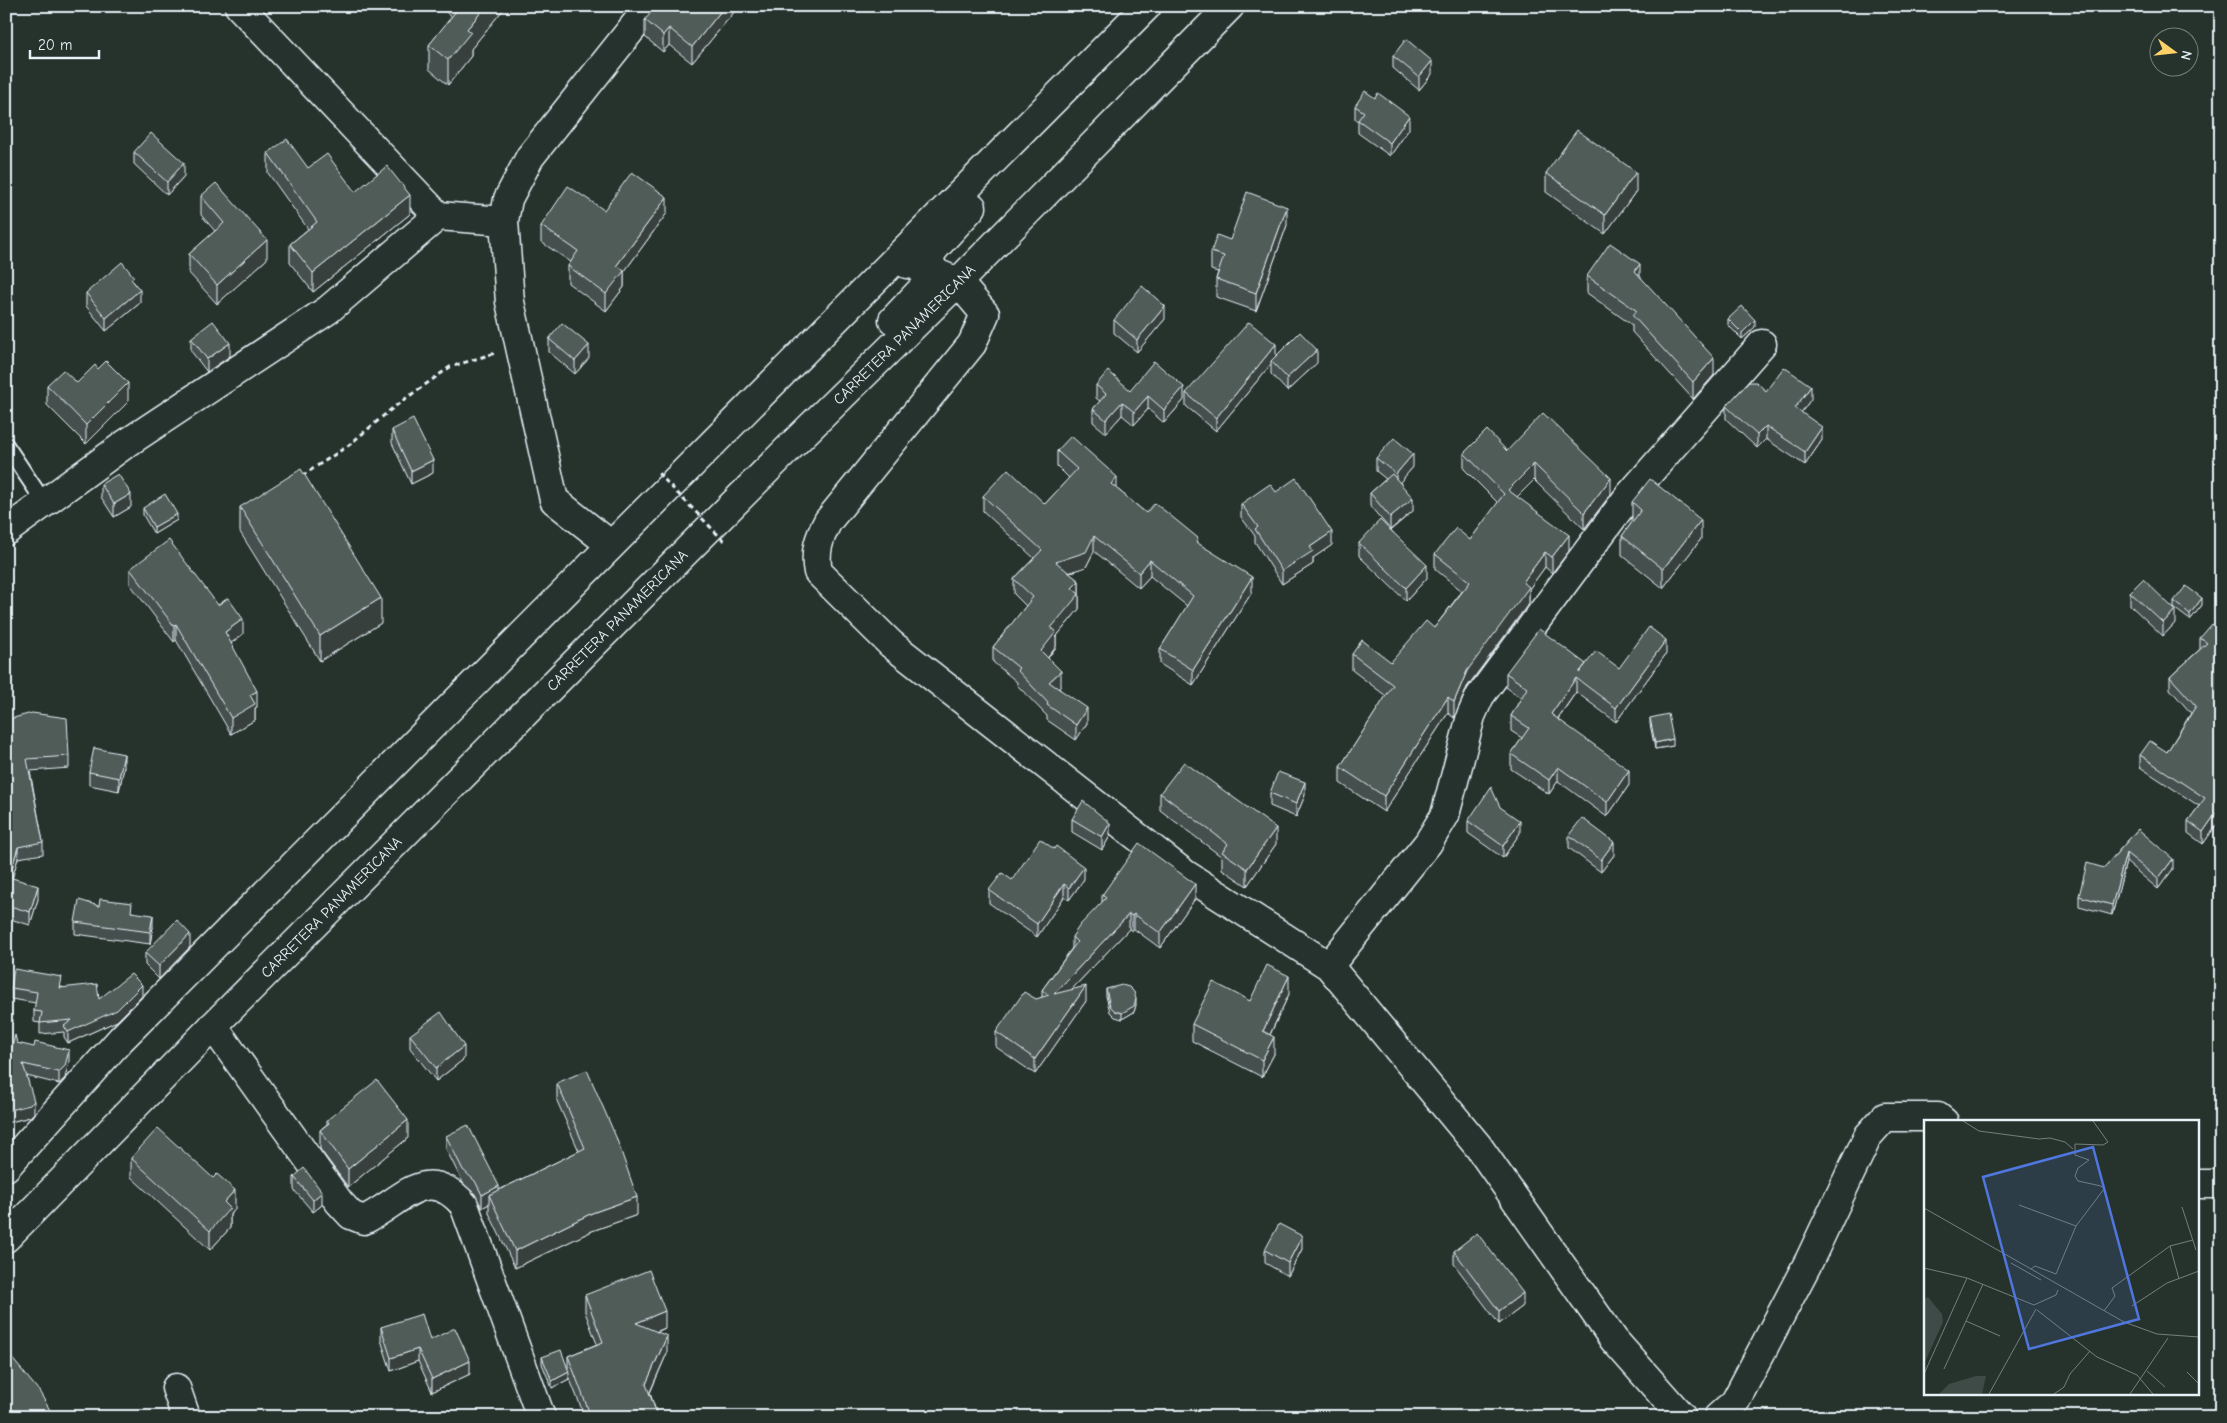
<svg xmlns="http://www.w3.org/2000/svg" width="2227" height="1423" font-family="'Comic Neue',sans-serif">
	<rect width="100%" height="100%" fill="#26332d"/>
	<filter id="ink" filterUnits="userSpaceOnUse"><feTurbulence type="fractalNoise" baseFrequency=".02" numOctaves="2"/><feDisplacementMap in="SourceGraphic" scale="10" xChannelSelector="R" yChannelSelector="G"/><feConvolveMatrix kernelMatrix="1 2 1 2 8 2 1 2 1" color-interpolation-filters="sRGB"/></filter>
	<g filter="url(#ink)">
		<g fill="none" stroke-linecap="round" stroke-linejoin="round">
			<!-- service casing -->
			<g stroke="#e8f1f8" stroke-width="18">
				<path id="service" d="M6 445 44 502"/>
			</g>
			<!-- minor casing -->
			<g stroke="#e8f1f8" stroke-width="31">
				<path id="minor" d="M239 6 438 216 504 221
					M958 282 985 314 972 344 828 521C819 538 814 552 818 572L891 644 1185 874 1329 966 1478 1146 1614 1340 1682 1417
					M6 531 124 445 328 310 438 216
					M611 545 554 500 510 302 504 221 508 199 530 157 650 6
					M1329 966 1428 843 1445 815 1471 716 1480 696 1628 497 1762 344
					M213 1026 339 1202 351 1215 364 1220C403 1201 426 1162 464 1205L541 1417
					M2198 1184H2221
					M176 1388 186 1417
					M1718 1417 1735 1402 1809 1261 1868 1136 1885 1117H1938L1944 1122"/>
			</g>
			<!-- trunk casing -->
			<g stroke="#e8f1f8" stroke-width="31">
				<g id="trunk">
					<path d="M958 282 936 273 928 260 934 249 972 207"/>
					<path d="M893 320 924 287 927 277 919 266 907 264"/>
					<path d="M6 1167 121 1039 1147 6"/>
					<path id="s1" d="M6 1238 213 1026 791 446 958 282 1230 6"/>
				</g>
			</g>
			<!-- path -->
			<path stroke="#e8f1f8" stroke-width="3" stroke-dasharray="5 4" stroke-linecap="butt" d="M302 476 349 445 394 407 450 367 495 353"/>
			<!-- service -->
			<use href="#service" stroke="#26332d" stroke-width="14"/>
			<!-- minor -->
			<use href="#minor" stroke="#26332d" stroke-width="28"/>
			<!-- trunk -->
			<use href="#trunk" stroke="#26332d" stroke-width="28"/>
			<!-- path-bridge -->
			<path stroke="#e8f1f8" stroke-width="3" stroke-dasharray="5 4" stroke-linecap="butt" d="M658 473 725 542"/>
		</g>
		<!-- wall -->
		<path fill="#454f4d" stroke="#e8f1f8" d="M438 6H506L471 49V56L448 85 429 69V45L452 17Z
			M739 6 692 63 669 45 663 52 645 37V20Z
			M1393 56 1432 74 1419 90 1393 68Z
			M1355 106 1409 129 1390 156 1358 133V121L1355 119Z
			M134 152 184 176 167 195 134 164Z
			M268 153 308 168 355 192 410 214 313 292 290 263V244L308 229 268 173Z
			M1546 173 1636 191 1605 234 1546 192Z
			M201 196 267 259 217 304 189 273V254L215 231 201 215Z
			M604 210 667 213 624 272V287L606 311 568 283V266L571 262 541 242V226Z
			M1287 225 1256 311 1216 297V279L1218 272 1211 270V252L1230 240Z
			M1587 276 1640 277 1714 375 1693 399 1632 332V325L1587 293Z
			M134 282 140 303 106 331 86 306V293Z
			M1165 319 1137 352 1114 333V320Z
			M1728 319 1755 327 1742 339 1728 325Z
			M191 338 230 356 207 372 191 351Z
			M549 339 589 358 575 374 549 352Z
			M1276 356 1317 363 1287 391 1271 374V364L1216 431 1186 406V393Z
			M47 385 128 402 86 444 47 405Z
			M1096 385 1130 390 1184 400 1164 423 1148 409 1134 425 1122 415 1106 433 1093 422V409L1100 401 1096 398Z
			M1766 391 1811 399 1801 413 1822 440 1805 465 1766 439 1757 448 1726 419V406Z
			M392 430 433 473 411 484 392 443Z
			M1057 451 1117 489 1146 513 1198 543 1252 592 1193 685 1160 664V649L1187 606 1150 576 1139 588 1094 551 1086 567 1069 573 1079 581V609L1056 637V647L1048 658 1061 686 1059 688 1087 723 1076 740 1047 720V716L1017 685V682L993 662V647L1026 606 1014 594V579L1034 558 983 511V496L1045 504 1069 478 1057 466Z
			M1507 451 1611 494 1584 529 1534 480 1517 497 1569 551 1552 573 1545 567 1529 589V603L1467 687 1454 718 1448 713 1384 812 1340 783V767L1386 696 1352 670V654L1391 662 1434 628 1462 591 1435 569V554L1470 540 1498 503 1464 469V453Z
			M1376 458 1413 467 1400 482 1413 511 1391 530 1427 578 1406 601 1359 556V543L1388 527 1370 506V493L1386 479 1376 471Z
			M101 484 131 507 114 517 101 497Z
			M1276 492 1332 545 1313 558V564L1282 584 1255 542V536L1241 517V504Z
			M1632 502 1701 539 1663 588 1622 555V536L1632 522Z
			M240 507 381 623 320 661 240 532Z
			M143 508 177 520 154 534 143 515Z
			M130 569 243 634 231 643 257 707 255 708V720L231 734 176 640 174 642 130 584Z
			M2130 592 2175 623 2163 636 2130 605Z
			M2174 601 2202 605 2190 620 2174 608Z
			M2221 632V818L2203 844 2188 833V821L2199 806 2140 767V755L2167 752 2191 713 2170 689V677L2200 649V638Z
			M1666 654 1616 722 1576 692 1558 719 1629 785 1607 817 1558 781 1549 794 1511 769V754L1522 738 1511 731V716L1521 698 1506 687V673L1586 664 1619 668Z
			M1650 718 1673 746 1655 749 1650 724Z
			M6 720 69 756V768L30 771 43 842V854L18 858 12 878 38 899 30 925 10 919 6 934Z
			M124 767 119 791 89 785V772Z
			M1160 793 1276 844 1247 886 1222 869V857L1160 810Z
			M1270 793 1305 795 1296 817 1270 806Z
			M1500 807 1520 833 1503 858 1468 833V821Z
			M1072 819 1110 836 1102 850 1072 832Z
			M2138 829 2173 869 2158 889 2126 862 2112 915 2079 906V896Z
			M1569 835 1614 855 1601 872 1569 848Z
			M1084 879 1069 900 1064 897 1037 937 989 903V890L1012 880Z
			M1102 895 1195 899 1160 948 1134 929 1132 931 1129 929 1072 989 1086 1001 1035 1074 996 1047V1032L1042 997V990L1072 948V937L1102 902Z
			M99 906 132 912 153 927 150 944 75 934V922Z
			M190 947 159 979 145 965V953Z
			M62 987 99 999 142 996 117 1021 68 1043 64 1037V1032L40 1034V1023L34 1022V1011L36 1003 11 999V988Z
			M1106 989 1136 1005 1134 1012 1122 1019 1115 1017 1110 1012 1106 996Z
			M1289 994 1270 1035 1274 1054 1262 1077 1192 1041V1024L1250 1001Z
			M410 1035 464 1059 436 1081 410 1048Z
			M17 1043 69 1062 65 1078 59 1084 27 1076 34 1113 30 1117 6 1123V1070Z
			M557 1083 637 1215 592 1231 515 1268 489 1213V1204L482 1208 475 1194 463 1183 446 1149V1136L499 1190 579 1151 557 1101Z
			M327 1120 408 1138 348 1187 320 1149V1130L327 1124Z
			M131 1158 213 1178 235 1210 230 1214V1228L210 1250 131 1177Z
			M294 1177 322 1205 313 1212 294 1190Z
			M1302 1249 1288 1276 1265 1263V1250Z
			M1454 1251 1523 1306 1499 1324 1454 1264Z
			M585 1295 665 1328 657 1332 667 1353 650 1393 658 1417H585L569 1377V1379L552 1388 542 1364V1357L568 1368V1356L597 1344 585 1312Z
			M381 1327 430 1340 470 1374 432 1392 418 1361 391 1371 381 1340Z"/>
		<!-- shaded-wall -->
		<path fill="#38403e" stroke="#e8f1f8" d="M486 6H506L471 49V56L448 85V60L467 29Z
			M725 6H739L692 63V47Z
			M669 28V45L663 52V35Z
			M1432 61V74L1419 90V77Z
			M1409 116V129L1390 156V143Z
			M184 163V176L167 195V182Z
			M1636 172V191L1605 234V215Z
			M410 195V214L313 292V273Z
			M667 197V213L624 272V287L606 311V294L617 265Z
			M1287 207V225L1256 311V293Z
			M267 240V259L217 304V285Z
			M1640 264V281L1635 271Z
			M140 290V303L106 331V318Z
			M1165 306V319L1137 352V340Z
			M1755 320V327L1742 339V333Z
			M230 343V356L207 372V359Z
			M1276 344V357L1271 361V364L1216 431V418Z
			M589 345V358L575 374V361Z
			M1317 350V363L1287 391V378Z
			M1714 358V375L1693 399V382Z
			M128 383V402L86 444V425Z
			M1811 386V399L1795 421V408Z
			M1184 387V400L1164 423V410Z
			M1148 396V409L1134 425V412Z
			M1122 402V415L1106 433V420Z
			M1766 426V439L1757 448V435Z
			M1822 427V440L1805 465V452Z
			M1413 454V467L1396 487V474Z
			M433 460V473L411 484V471Z
			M1534 464V480L1508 506V490Z
			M1117 477V492L1111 484Z
			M1611 478V494L1584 529V513Z
			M131 494V507L114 517V504Z
			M1413 498V511L1390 530V517Z
			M177 514V520L154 534V527Z
			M1701 520V539L1663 588V569Z
			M1332 532V545L1313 558V564L1282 584V571L1310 547Z
			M1569 535V551L1552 573V557Z
			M1094 536V551L1086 567 1056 577V562Z
			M1545 552V567L1529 589V603L1467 687 1454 718V702L1467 671 1523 582Z
			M1150 560V576L1139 588V573Z
			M1427 565V578L1406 601V588Z
			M1252 577V592L1193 685V670Z
			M1079 581V609L1056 637V647L1041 666V651L1051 628 1072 588Z
			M381 598V623L320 661V636Z
			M2202 598V605L2190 620V614Z
			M2175 610V623L2163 636V623Z
			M243 619V634L225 648V632Z
			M176 624V640L174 642V626Z
			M1666 640V654L1616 722V708Z
			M1061 671V686L1049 697V682Z
			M1576 678V692L1551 728V714Z
			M257 691V707L255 708V720L231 734V718L250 695Z
			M1448 697V713L1384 812V796Z
			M1087 708V723L1076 740V725Z
			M1673 739V746L1655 749V743Z
			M124 754V767L119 791V778Z
			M1558 767V781L1549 794V780Z
			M1629 770V785L1607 817V802Z
			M1305 782V795L1296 817V804Z
			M2221 806V818L2203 844V832Z
			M1520 821V833L1503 858V846Z
			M1110 823V836L1102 850V837Z
			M1276 828V844L1247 886V869Z
			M1614 842V855L1601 872V860Z
			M18 847V858L11 883V871Z
			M2126 853V862L2112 915V905Z
			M2173 859V869L2158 889V879Z
			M1084 867V879L1069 900V888Z
			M1064 884V897L1037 937V924Z
			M1195 884V899L1160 948V933Z
			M38 886V899L30 925V912Z
			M10 906V919L6 934V921Z
			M1129 914V929L1054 1008V994Z
			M1134 914V929L1132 931V916Z
			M153 915V927L150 944V932Z
			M190 934V947L159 979V966Z
			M1289 976V994L1263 1049V1031Z
			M142 985V996L117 1021 68 1043V1032Z
			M1086 986V1001L1035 1074V1059Z
			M1136 999V1005L1134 1012 1122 1019V1013Z
			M1274 1037V1054L1262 1077V1060Z
			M464 1046V1059L436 1081V1068Z
			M69 1050V1062L65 1078 59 1084V1072Z
			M34 1101V1113L30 1117 6 1123V1111Z
			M408 1120V1138L348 1187V1169Z
			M499 1186V1199L489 1195V1204L482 1208V1195Z
			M235 1190V1210L230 1214V1228L210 1250V1231L224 1202Z
			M322 1192V1205L313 1212V1200Z
			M637 1197V1215L592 1231 515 1268V1251L592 1213Z
			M1302 1236V1249L1288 1276V1263Z
			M1523 1293V1306L1499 1324V1311Z
			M665 1311V1328L636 1340V1323Z
			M667 1336V1353L646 1401V1384Z
			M418 1349V1361L391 1371V1358Z
			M470 1361V1374L432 1392V1379Z
			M569 1372V1379L552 1388V1381Z"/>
		<!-- building -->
		<path fill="#505c59" stroke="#e8f1f8" d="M460 6H486L467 29 471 32 448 60 429 45Z
			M656 6H725L692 47 669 28 663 35 645 20Z
			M1406 39 1432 61 1419 77 1393 56Z
			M1365 91 1375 98 1378 93 1409 116 1390 143 1358 120 1364 112 1355 106Z
			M1577 130 1636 172 1605 215 1546 173Z
			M151 133 184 163 167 182 134 152Z
			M287 139 308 168 327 154 355 192 387 166 410 195 313 273 290 244 317 222 268 153Z
			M632 172 667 197 617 265 624 271 606 294 568 266 578 251 541 226 568 186 604 210Z
			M216 183 267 240 217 285 189 254 224 223 201 196Z
			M1247 192 1287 207 1256 293 1216 279 1224 256 1211 252 1217 235 1230 240Z
			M1610 243 1640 264 1635 271 1714 358 1693 382 1632 315 1637 311 1587 276Z
			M122 262 134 277 131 279 140 290 106 318 86 293Z
			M1142 286 1165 306 1137 340 1114 320Z
			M1742 306 1755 320 1742 333 1728 319Z
			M213 321 230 343 207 359 191 338Z
			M1249 322 1276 344 1216 418 1186 393Z
			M562 323 589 345 575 361 549 339Z
			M1300 332 1317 350 1287 378 1271 361Z
			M106 361 128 383 86 425 47 385 63 370 77 383 95 365 98 369Z
			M1154 361 1184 387 1164 410 1148 396 1134 412 1122 402 1106 420 1093 409 1106 394 1096 385 1108 371 1130 390Z
			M1784 367 1811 386 1795 408 1822 427 1805 452 1766 426 1757 435 1726 406 1749 382H1756L1766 391Z
			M1543 413 1611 478 1584 513 1534 464 1508 490 1569 535 1552 557 1545 552 1523 582 1529 587 1467 671 1454 702 1448 697 1384 796 1340 767 1393 685 1352 654 1362 640 1391 662 1426 621 1434 628 1470 582 1435 554 1456 528 1470 540 1504 494 1464 453 1487 430 1507 451Z
			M413 419 433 460 411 471 392 430Z
			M1071 436 1117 477 1111 484 1146 513 1155 503 1198 538 1196 542 1252 577 1193 670 1160 649 1193 596 1150 560 1139 573 1094 536 1086 552 1056 562 1079 581 1072 588 1079 594 1051 628 1056 632 1041 651 1061 671 1049 682 1087 708 1076 725 1047 705 1048 703 1017 670 1019 668 993 647 1033 597 1014 579 1042 550 983 496 1008 469 1045 504 1077 469 1057 451Z
			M1394 438 1413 454 1396 474 1376 458Z
			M301 469 381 598 320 636 240 507Z
			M118 474 131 494 114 504 101 484Z
			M1392 474 1413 498 1390 517 1370 493Z
			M1296 478 1332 532 1310 547 1313 551 1282 571 1255 529 1258 527 1241 504 1270 484 1276 492Z
			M1650 479 1701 520 1663 569 1622 536 1641 510 1632 502Z
			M165 494 177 514 154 527 143 508Z
			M1380 520 1427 565 1406 588 1359 543Z
			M169 540 218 605 228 598 243 619 225 632 257 691 250 695 255 704 231 718 176 624 174 626 130 569Z
			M2143 579 2175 610 2163 623 2130 592Z
			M2186 586 2202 598 2190 614 2174 601Z
			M2212 624 2221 632V806L2203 832 2188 821 2205 798 2140 755 2150 741 2167 752 2196 706 2170 677 2207 643 2200 638Z
			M1649 627 1666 640 1616 708 1576 678 1551 714 1629 770 1607 802 1558 767 1549 780 1511 754 1529 728 1511 716 1527 688 1506 673 1539 629 1586 664 1579 673 1596 651 1619 668Z
			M32 713 67 718 69 756 27 759 43 842 18 847 11 871 6 869V720Z
			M1668 714 1673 739 1655 743 1650 718Z
			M94 748 124 754 119 778 89 772Z
			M1184 762 1276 828 1247 869 1222 852 1228 844 1160 793Z
			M1278 772 1305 782 1296 804 1270 793Z
			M1491 787 1500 807 1520 821 1503 846 1468 821Z
			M1083 801 1110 823 1102 837 1072 819Z
			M1582 818 1614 842 1601 860 1569 835Z
			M2138 829 2173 859 2158 879 2126 853 2112 905 2079 896 2087 863 2104 868Z
			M1040 839 1054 849 1056 846 1084 867 1069 888 1064 884 1037 924 989 890 1002 873 1012 880Z
			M1139 843 1195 884 1160 933 1134 914 1132 916 1129 914 1054 994 1086 986 1035 1059 996 1032 1024 992 1036 999 1049 995 1042 990 1077 942 1072 937 1080 925 1106 898 1102 895Z
			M6 876 38 886 30 912 10 906 6 921Z
			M100 899 132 903 131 912 153 915 150 932 75 922 79 900 99 906Z
			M177 920 190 934 159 966 145 953Z
			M1267 965 1289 976 1263 1031 1274 1037 1262 1060 1192 1024 1213 982 1250 1001Z
			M14 969 62 977 60 988 97 984 99 999 131 974 142 985 117 1010 68 1032 64 1026 72 1020 40 1023 42 1012 34 1011 37 992 11 988Z
			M1122 985 1129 987 1134 992 1136 999 1134 1006 1122 1013 1115 1011 1110 1006 1106 989Z
			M441 1012 464 1046 436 1068 410 1035Z
			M15 1035 17 1043 34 1047 35 1042 69 1050 65 1066 59 1072 23 1064 34 1101 30 1105 6 1111V1070Z
			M587 1070 616 1137 637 1197 592 1213 515 1251 489 1195 585 1148 557 1083Z
			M377 1080 408 1120 348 1169 320 1130 329 1123 327 1120Z
			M468 1125 499 1186 482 1195 475 1181 463 1170 446 1136Z
			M158 1128 213 1178 217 1174 235 1190 224 1202 230 1208 210 1231 131 1158Z
			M304 1168 322 1192 313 1200 294 1177Z
			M1279 1224 1302 1236 1288 1263 1265 1250Z
			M1477 1233 1523 1293 1499 1311 1454 1251Z
			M649 1270 665 1311 636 1323 667 1336 646 1384 658 1417H629V1416L627 1417H591L568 1356 603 1342 585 1295Z
			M422 1314 430 1340 455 1328 470 1361 432 1379 418 1349 391 1358 381 1327Z
			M561 1350 569 1372 552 1381 542 1357Z
			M6 1351 39 1391 54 1417H6Z"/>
	</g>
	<g text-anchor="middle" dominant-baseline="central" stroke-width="4.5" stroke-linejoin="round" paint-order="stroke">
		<!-- street labels -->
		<g font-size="15" fill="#e8f1f8" stroke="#26332d">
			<text stroke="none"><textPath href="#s1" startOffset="1274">CARRETERA PANAMERICANA</textPath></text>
			<text stroke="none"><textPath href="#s1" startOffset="869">CARRETERA PANAMERICANA</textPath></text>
			<text stroke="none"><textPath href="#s1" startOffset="464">CARRETERA PANAMERICANA</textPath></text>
		</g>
	</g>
	<!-- overview -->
	<g transform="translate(1924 1120)">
		<rect width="275" height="275" fill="#26332d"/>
		<path d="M4 177 18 194 19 202 0 244V179ZM52 256H62L58 274H15L25 264Z" fill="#3e4b47"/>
		<path fill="none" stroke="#747f7e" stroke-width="1" d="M39 1 55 11 115 19 126 18 141 22 149 29M95 85 152 106M258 87 272 130M0 88 200 202 233 214 275 217M246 126 255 159M87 143 117 160M0 148 43 158 110 185 132 175 134 170M107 149 111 146 132 154 152 106 180 69 177 66 154 61 151 56 154 48 165 40 151 35V24L179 25 184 22 169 1M208 186 243 163 275 151M113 190 173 237 213 255 229 274M180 191 191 176 188 168 246 126 269 120M42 201 76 216M20 249 59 164M223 251 241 267M263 252 275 264M0 254 43 158M65 274 112 189M130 274 140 267 146 254 166 231M206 274 244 218"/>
		<path fill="#5077e0" fill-opacity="0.15" stroke="#5077e0" stroke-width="2.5" d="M169 27 215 199 105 229 59 57Z"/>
		<rect width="275" height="275" fill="none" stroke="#e8f1f8" stroke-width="2.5"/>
	</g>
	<!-- margin -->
	<rect width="2227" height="1423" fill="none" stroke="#26332d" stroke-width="25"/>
	<rect x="12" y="12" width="2202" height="1398" fill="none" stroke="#e8f1f8" stroke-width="2" filter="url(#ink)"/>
	<!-- north arrow -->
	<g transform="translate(2174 52) rotate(105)"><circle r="24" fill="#26332d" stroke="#747f7e"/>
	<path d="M0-4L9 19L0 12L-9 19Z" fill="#ffd166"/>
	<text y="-8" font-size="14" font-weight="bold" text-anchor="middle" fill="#e8f1f8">N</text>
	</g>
	<!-- scale -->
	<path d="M30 50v8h69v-8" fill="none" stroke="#e8f1f8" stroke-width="2.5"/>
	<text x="38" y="50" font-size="15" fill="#e8f1f8" stroke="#26332d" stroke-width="4" paint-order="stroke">20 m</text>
</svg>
